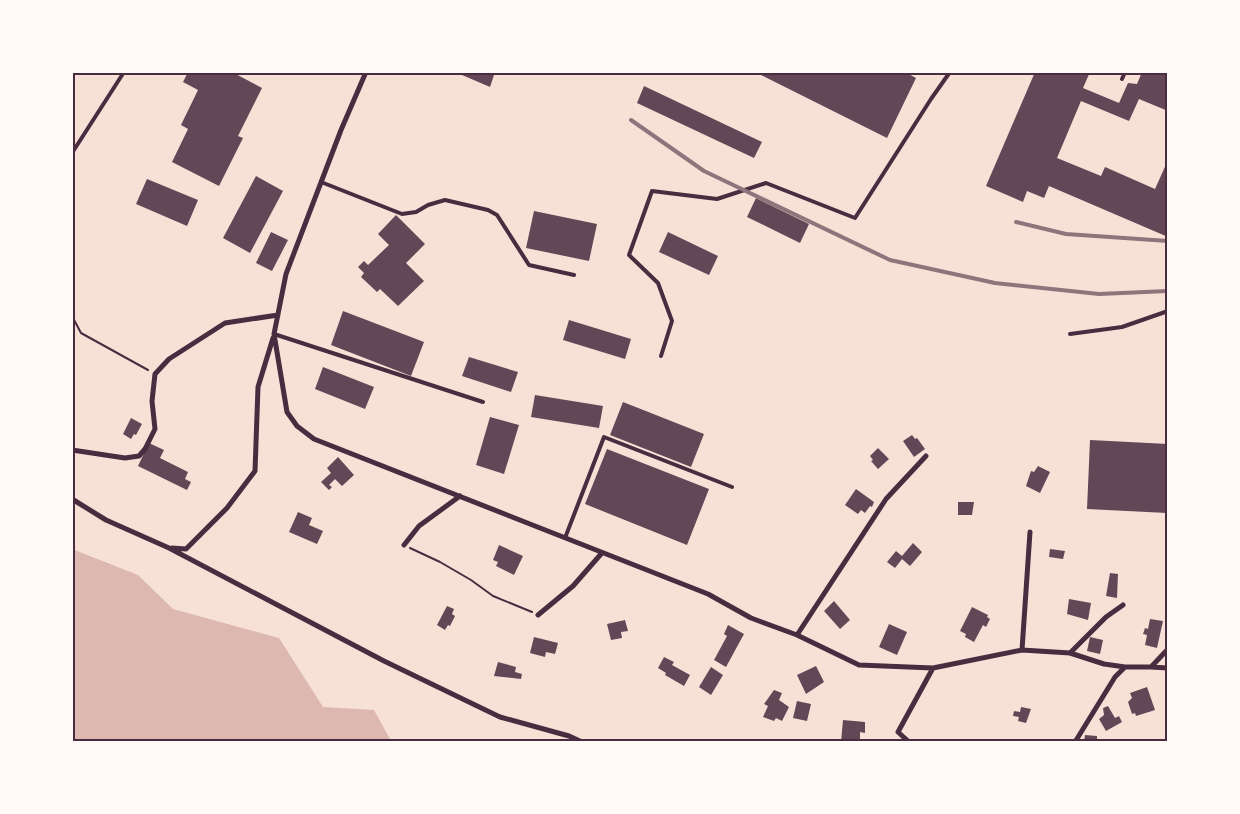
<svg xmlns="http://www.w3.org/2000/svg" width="1240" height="814" font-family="'Source Sans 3',sans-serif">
	<rect width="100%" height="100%" fill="#f7e1d7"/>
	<!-- water -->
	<path fill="#dcb8b0" d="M72 549 138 575 173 609 279 638 323 707 374 710 391 741H73Z"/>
	<!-- building -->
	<path fill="#644757" d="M188 72H232L262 88 238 136 243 138 219 186 172 162 188 129 181 125 198 90 183 82Z
		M455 72H495L490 87Z
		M755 72H905L916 78 887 138Z
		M1035 72H1090L1083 88 1119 103 1128 83 1137 84 1142 72H1168V111L1139 99 1129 121 1081 101 1057 158 1101 176 1105 167 1155 189 1168 160V237L1049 186 1044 198 1027 191 1023 202 986 186Z
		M644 86 762 142 754 158 637 103Z
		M256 176 283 191 250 253 223 238Z
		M147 179 198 200 187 226 136 204Z
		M756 198 809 224 800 243 747 217Z
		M534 211 597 224 589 261 526 248Z
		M396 215 425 244 406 263 424 281 398 306 380 289 377 292 361 277 364 273 358 267 364 261 368 265 389 245 378 234Z
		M271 232 288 240 272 271 256 263Z
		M668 232 718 256 709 275 659 252Z
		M343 311 424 342 411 376 331 345Z
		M569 320 631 339 625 359 563 340Z
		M469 357 518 372 511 392 462 376Z
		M323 367 374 387 365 409 315 389Z
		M535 395 603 406 599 428 531 417Z
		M623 402 704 434 691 467 610 435Z
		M490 417 519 425 504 474 476 465Z
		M131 418 142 424 136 435 134 434 131 439 123 434Z
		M912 435 915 439 917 438 925 449 914 457 903 441Z
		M1090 440 1168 444 1167 513 1087 509Z
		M149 443 164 450 160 458 188 472 185 479 191 482 187 490 138 466Z
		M878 448 889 459 878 469 871 461 873 460 870 456Z
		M607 449 709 489 687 545 585 504Z
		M338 457 354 475 342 486 335 479 329 485 332 487 329 490 321 482 331 473 327 468Z
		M1038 466 1050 472 1040 493 1026 486 1031 471 1034 472Z
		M856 489 874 502 872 507 870 506 865 513 861 510 858 514 845 505Z
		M958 502H974L972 515H958Z
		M298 512 312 518 309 525 323 531 317 544 289 532Z
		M913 543 922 552 910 566 902 559 895 568 887 562 896 551 902 556Z
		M499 545 523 556 514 575 496 566 498 562 493 560Z
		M1050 549 1065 551 1063 559 1049 557Z
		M1110 573 1118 574 1117 598 1106 596Z
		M1069 599 1091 603 1088 620 1067 614Z
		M834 601 850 620 840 629 824 611Z
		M447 606 454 609 452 614 455 616 450 626 448 625 445 630 437 625Z
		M972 607 988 615 987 617 990 619 986 627 983 625 974 642 965 637 966 634 960 631Z
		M1150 619 1163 621 1157 648 1145 645 1147 635 1143 634 1145 628 1148 629Z
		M625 620 628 631 621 632 622 638 611 640 607 624Z
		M889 624 907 632 897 655 879 647Z
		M728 625 744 634 726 667 714 660 727 636 724 634Z
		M534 637 558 643 555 654 546 652 545 657 530 653Z
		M1090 637 1103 640 1100 654 1087 651Z
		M664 657 674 662 672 665 690 675 684 686 665 675 666 673 658 668Z
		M498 662 516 667 515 672 522 674 521 679 494 676Z
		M816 666 824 682 806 694 797 675Z
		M711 667 723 675 711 695 699 687Z
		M1147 687 1155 710 1136 716 1135 713 1132 714 1128 702 1132 698 1130 693Z
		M774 690 782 693 779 700 789 707 782 721 776 718 774 721 763 717 768 706 764 704Z
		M797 701 811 704 807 721 793 718Z
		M1108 706 1115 718 1119 716 1122 722 1106 731 1099 719 1104 715 1103 708Z
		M1021 707 1031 709 1026 723 1018 721 1019 717 1013 716 1014 711 1020 712Z
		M843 720 865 722V733L860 732V740L841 742Z
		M1085 735 1097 736V742H1084Z"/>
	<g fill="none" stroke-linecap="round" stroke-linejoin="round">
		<!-- path -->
		<path stroke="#4a2c40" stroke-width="2" d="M72 316 81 333 148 370
			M410 548 440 562 471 580 493 596 532 612"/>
		<!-- service -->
		<path stroke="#4a2c40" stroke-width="4" d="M1122 79 1125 72
			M72 153 124 72
			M321 182 402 214 416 212 428 205 445 200 488 210 497 215 529 265 574 275
			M274 334 483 402
			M1070 334 1122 327 1168 311
			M661 356 672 321 658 283 629 255 652 191 717 199 766 183 855 218 931 99 950 72
			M565 538 604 437 732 487"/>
		<!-- minor -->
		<path stroke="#4a2c40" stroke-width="5" d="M366 72 341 130 286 274 274 334 287 412 297 426 314 439 708 594 751 618 797 635 859 665 933 668 1022 650 1070 653 1104 664 1125 667
			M72 450 125 458 139 456 145 449 155 429 152 401 155 374 169 359 225 323 278 315
			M72 499 106 520 169 548 384 661 500 717 569 736 582 742
			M404 545 419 526 460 496
			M172 548 186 549 227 508 255 471 258 387 273 338
			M538 615 573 586 601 554
			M797 635 886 499 926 456
			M1022 650 1030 532
			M1070 653 1106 617 1123 605
			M1151 667 1168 668
			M909 742 898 732 933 668
			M1075 742 1115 677 1125 667H1151L1168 649"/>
		<!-- rail -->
		<path stroke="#8f747c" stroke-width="4" d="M631 120 704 171 890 260 995 283 1099 294 1168 291
			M1016 222 1066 234 1168 241"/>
	</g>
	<!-- border -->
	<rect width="1240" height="814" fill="none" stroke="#fffaf5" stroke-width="148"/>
	<rect x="74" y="74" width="1092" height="666" fill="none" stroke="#4a2c40" stroke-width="2"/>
</svg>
